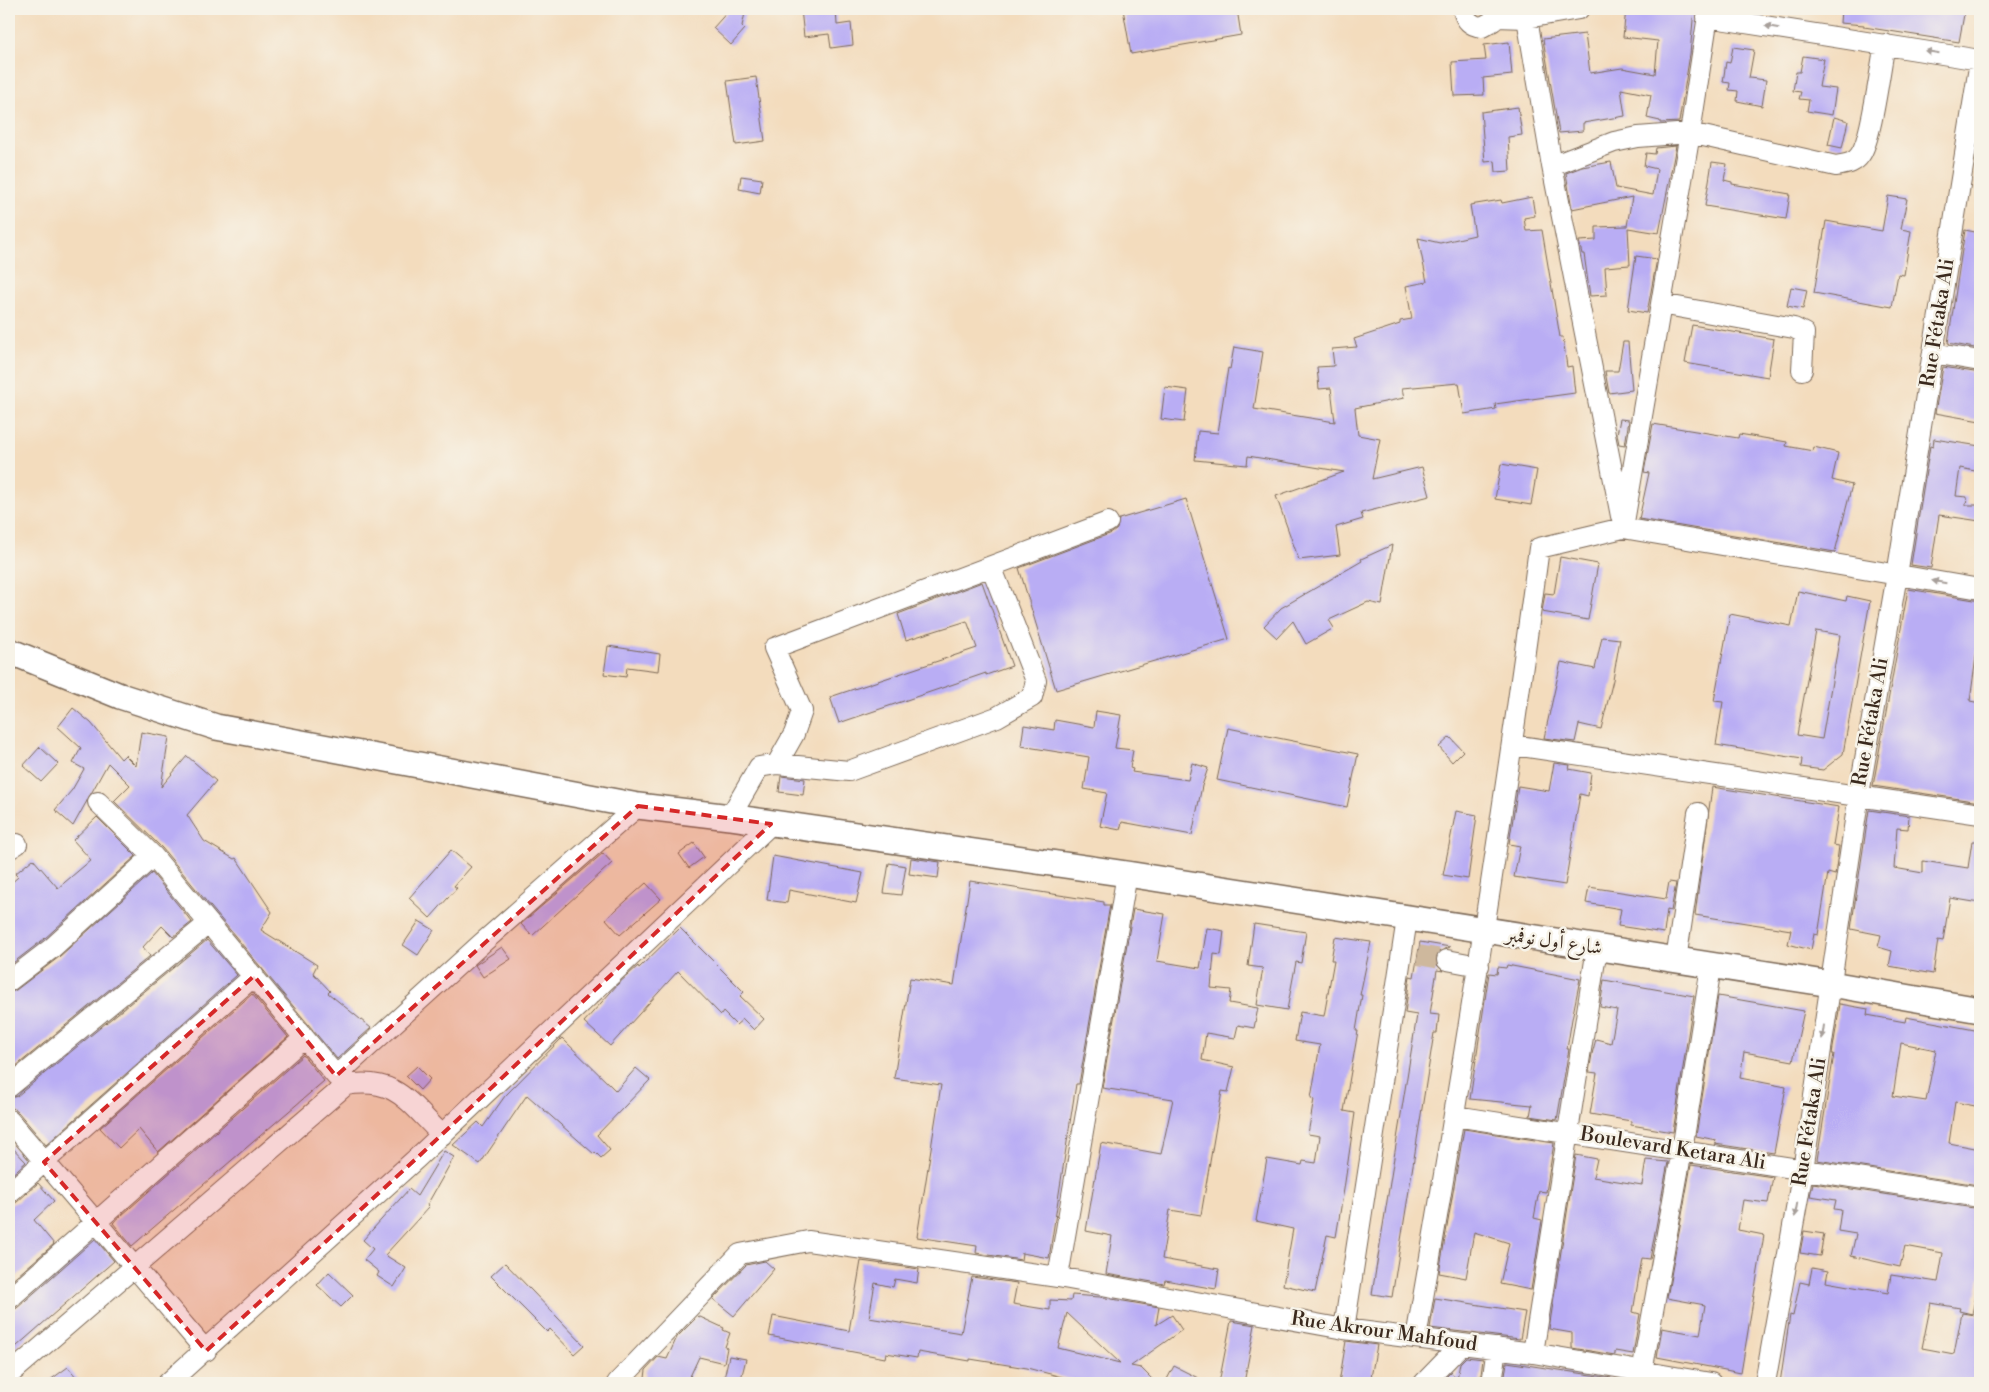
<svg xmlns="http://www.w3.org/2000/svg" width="1989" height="1392" font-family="'Libre Bodoni',Amiri,serif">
	<rect width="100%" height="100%" fill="#f7f3e8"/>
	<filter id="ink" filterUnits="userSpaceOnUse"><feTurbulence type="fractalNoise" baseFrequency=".02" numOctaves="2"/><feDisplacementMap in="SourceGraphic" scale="10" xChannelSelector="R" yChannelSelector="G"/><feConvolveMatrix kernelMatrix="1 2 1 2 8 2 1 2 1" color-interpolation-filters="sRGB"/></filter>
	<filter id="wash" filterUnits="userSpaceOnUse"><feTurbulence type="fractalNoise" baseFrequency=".0096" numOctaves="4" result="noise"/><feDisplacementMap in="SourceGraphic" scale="20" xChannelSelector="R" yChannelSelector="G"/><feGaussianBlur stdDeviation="1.12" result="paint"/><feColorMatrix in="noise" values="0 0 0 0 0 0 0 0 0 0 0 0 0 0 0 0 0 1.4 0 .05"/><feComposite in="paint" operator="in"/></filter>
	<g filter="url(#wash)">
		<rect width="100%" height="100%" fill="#f3dcbd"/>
		<g id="blocks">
			<!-- building -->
			<path fill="#b9adf4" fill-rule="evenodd" d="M730 9H746L742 26 745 29 731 45 713 28Z
				M801 9H836L837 25 851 23 853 45 831 48 829 34 804 37Z
				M1123 9H1237L1241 35 1131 54Z
				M1626 9H1694L1690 54 1679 122 1660 123V121L1647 118 1651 95 1621 89 1625 116 1583 123V131L1559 133 1543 39 1585 34 1590 73 1622 68 1655 74 1658 41 1623 37Z
				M1841 9H1965L1959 42 1864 27V25L1840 23Z
				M1509 42 1512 75 1483 78 1484 95 1454 96 1452 62 1486 60 1484 45Z
				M1733 47 1754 50 1749 78 1766 80 1762 106 1737 101 1738 91 1729 90 1730 83 1723 82 1726 62 1730 63Z
				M1803 56 1824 59 1819 87 1836 89 1832 115 1807 111 1809 100 1799 99 1801 92 1793 91 1796 72H1800Z
				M756 77 765 141 736 145 727 81Z
				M1518 107 1522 135 1508 137 1510 171 1496 172 1495 161 1485 162 1481 112Z
				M1834 117 1848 121 1842 148 1828 145Z
				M1676 146 1659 233 1628 228 1630 265 1605 267 1607 295 1590 296 1584 254H1582L1579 241 1596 240V227L1627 226 1632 197 1572 209 1566 173 1582 167 1611 162 1616 188 1653 195 1657 169 1644 166 1646 153 1655 154 1656 148Z
				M1712 162 1727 164 1724 180 1732 182V184L1790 194 1786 219 1705 206Z
				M741 176 762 179 760 193 739 189Z
				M1888 196 1907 199 1901 229 1911 231 1904 275 1898 274 1892 307 1814 293 1826 221 1882 231Z
				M1532 197 1535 216 1524 218 1526 231 1542 230 1560 337H1563L1567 367 1572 366 1575 393 1495 404 1496 409 1464 414 1459 383 1402 388 1404 398 1355 408 1358 435 1380 439 1372 479 1422 467 1430 496 1361 513 1363 519 1336 527 1340 555 1299 560 1276 496 1344 472 1248 456 1247 465 1195 460 1198 431 1218 433 1228 368 1230 369 1234 347 1263 352 1254 409 1335 422 1331 388 1319 389 1317 367 1334 366 1332 349 1357 347 1354 339 1400 324V321L1412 319 1406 286 1427 282 1418 238 1440 243 1475 235 1470 205 1501 200 1502 203Z
				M1965 230 1980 233V349L1948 343Z
				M1636 256 1657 259 1647 313 1628 310Z
				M1791 287 1807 290 1803 309 1787 306Z
				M1692 325 1774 339 1768 377 1685 363Z
				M1623 342H1628L1632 390 1609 393 1605 371H1618Z
				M1943 367 1980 373V421L1935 413Z
				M1165 387 1188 390 1184 422 1161 419Z
				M1620 419 1629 420 1625 445 1619 444 1617 434Z
				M1653 424 1738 438 1739 434 1787 442 1786 446 1813 451 1814 447 1838 453 1832 480 1852 485 1835 552 1639 519 1649 473 1644 472Z
				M1934 439 1980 446V472L1960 468 1956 496 1967 497 1966 505H1980V521L1939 515 1931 568 1911 565 1930 446 1933 447Z
				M1501 464 1537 470 1531 505 1495 499Z
				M1186 499 1229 639 1056 690 1019 568 1112 533 1117 529 1119 519Z
				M1392 545 1382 605 1368 602 1329 620 1334 628 1306 644 1293 621 1277 638 1264 626 1281 608 1362 561 1361 559Z
				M1560 557 1598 564 1588 620 1542 612 1545 593 1554 594Z
				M982 582 1012 666 986 675V673L839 723 830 697 977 648 967 621 906 640 898 614Z
				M1908 589 1980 601V643L1978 642 1970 701 1980 703V802L1873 786Z
				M1798 591 1846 601 1847 596 1870 601 1843 754 1823 770 1801 767 1802 759 1716 745 1723 702 1714 701 1730 614 1791 626ZM1816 631 1840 635 1822 739 1797 735Z
				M1602 637 1620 639 1613 680 1601 729 1579 724 1575 742 1544 738 1561 662 1595 669Z
				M608 646 660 654 658 671 627 667 626 677 604 674Z
				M73 708 91 723 121 759 125 755 136 766 141 732 169 737 161 787 187 756 216 781 187 815 204 841 234 859 236 858 272 912 261 930 317 965 313 973 330 991 328 993 371 1028 337 1059 162 848 114 801 130 785 108 763 73 826 55 810 72 790 84 769 73 763 81 748 58 727Z
				M1096 711 1121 715 1115 748 1133 750 1130 768 1133 769 1132 772 1188 780 1192 763 1208 768 1202 786 1192 835 1122 822 1120 830 1100 826 1107 793 1084 789 1089 757 1021 746 1024 725 1054 730 1055 720 1094 727Z
				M1228 728 1358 754 1347 807 1217 780Z
				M1450 737 1463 751 1452 762 1439 747Z
				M40 747 58 764 41 782 23 766Z
				M1554 763 1570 765 1569 769 1591 773 1588 796 1580 794 1565 885 1514 877 1520 846 1509 844 1518 786 1549 791Z
				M781 776 805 779 803 795 779 792Z
				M1712 787 1839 807 1833 845 1839 846 1835 875 1828 873 1818 935 1814 934 1811 950 1788 944 1791 930 1695 915Z
				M1869 810 1909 816 1908 829 1897 828 1894 868 1923 873V861L1968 868 1972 841H1980V903L1950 898 1943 941 1938 940 1933 974 1889 966 1892 951 1878 947 1881 935 1851 929Z
				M1456 811 1477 815 1468 879 1443 875Z
				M97 817 136 856 44 939 9 966V885L18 877 15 874 33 859 58 888 91 860 73 840Z
				M694 843 704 857 689 868 679 854Z
				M451 850 471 867 454 886 457 888 430 918 409 898Z
				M603 853 612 863 532 936 521 924Z
				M773 856 863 873 856 903 789 890 787 903 767 900Z
				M911 858 940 862 938 878 909 874Z
				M889 863 906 866 901 895 884 893Z
				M152 873 192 922 173 937 162 926 143 947 150 956 9 1072V993L16 990 59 957Z
				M970 881 1104 902V905H1110L1079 1084H1076L1049 1258 1022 1253 1021 1260 976 1253 977 1246 917 1237 941 1085 894 1078 910 978 954 985Z
				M1669 882 1676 883 1671 911 1667 910 1664 933 1618 926 1621 909 1586 903 1589 887 1666 899Z
				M646 883 661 899 620 935 606 919Z
				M1133 909 1165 914 1157 961 1200 968 1207 928 1224 931 1221 955 1214 954 1211 988 1231 990 1229 1003 1258 1008 1254 1028 1238 1025 1235 1038 1206 1033 1202 1060 1234 1067 1228 1092 1222 1091 1201 1215 1170 1210 1162 1259 1219 1269 1216 1289 1165 1280 1164 1284 1106 1274 1112 1236 1086 1231 1101 1143 1161 1154 1173 1099 1102 1088Z
				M419 921 434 930 418 955 403 945Z
				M1254 924 1306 932 1301 963 1296 962 1287 1010 1257 1005 1263 968 1248 966Z
				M680 928 744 992 740 996 764 1019 754 1030 743 1019 736 1025 723 1012 721 1015 678 971 610 1046 584 1022 618 984 638 966 639 968Z
				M1335 937 1371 942 1360 995H1362L1356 1031H1358L1344 1111 1355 1113 1344 1189 1336 1237 1327 1235 1315 1292 1283 1285 1293 1229 1256 1221 1267 1159 1302 1165 1303 1161 1316 1163 1320 1136 1308 1134 1314 1099 1311 1098 1320 1045 1295 1041 1300 1012 1324 1016 1334 960H1331Z
				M207 940 237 975 46 1145 18 1112 9 1105V1099L17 1096Z
				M1420 942 1450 947 1438 952 1435 958 1436 964 1443 971 1437 970 1430 1014 1439 1015 1437 1033H1434L1392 1297 1372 1294 1417 1015 1405 1013 1410 976 1414 977Z
				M502 947 511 959 483 977 475 965Z
				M1507 965 1580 979 1572 1019 1567 1049H1569L1557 1120 1530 1116 1532 1105 1470 1099 1489 973 1497 974 1498 967 1506 968Z
				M1604 980 1694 996 1673 1132 1631 1125V1121L1590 1114 1597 1073 1589 1072 1592 1054 1596 1039 1611 1043 1617 1010 1600 1007Z
				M252 994 288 1037 158 1152 139 1129 119 1148 100 1128Z
				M1718 996 1804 1011 1793 1061 1744 1052 1740 1078 1786 1087 1774 1153 1715 1144 1716 1140 1696 1136Z
				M1840 1004 1868 1009 1867 1015 1905 1022 1906 1017 1980 1031V1107L1955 1102 1949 1143 1980 1149 1978 1185 1817 1160 1834 1054H1832ZM1901 1043 1936 1050 1926 1101 1893 1096Z
				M562 1038 616 1091 636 1068 650 1080 597 1135 610 1150 601 1158 595 1152 594 1154 527 1095 480 1164 453 1145 478 1122 483 1127 505 1096Z
				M303 1055 324 1081 132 1246 113 1223Z
				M417 1066 430 1079 420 1090 406 1076Z
				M1464 1129 1554 1143 1546 1192 1539 1191 1534 1218 1542 1220 1531 1290 1500 1284 1509 1243 1474 1232 1466 1278 1439 1273Z
				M9 1144 26 1162 9 1177Z
				M444 1151 454 1157 427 1205 429 1207 385 1255 406 1268 394 1287 377 1276 379 1272 364 1260 373 1249 363 1240 409 1189 417 1196Z
				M1576 1155 1597 1159 1593 1177 1642 1185 1646 1160 1668 1162 1650 1259 1642 1258 1633 1312 1640 1314 1633 1354 1615 1351V1355L1572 1348V1333L1549 1329Z
				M1691 1165 1773 1177 1768 1203 1743 1200 1738 1230 1764 1235 1741 1373 1657 1357 1662 1328 1700 1335 1705 1305 1667 1298Z
				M38 1183 54 1201 34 1220 54 1244 9 1283V1205L17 1202Z
				M1813 1183 1980 1209V1277L1972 1314 1959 1311 1960 1308 1931 1303 1922 1348 1954 1354 1962 1313 1980 1316V1383H1780L1790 1315 1793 1316 1800 1282 1809 1284 1812 1268 1828 1271 1826 1282 1888 1293 1891 1275 1938 1282 1943 1253 1905 1246 1900 1267 1851 1256 1856 1234 1838 1231 1841 1210 1834 1209 1836 1200 1810 1196Z
				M1804 1231 1824 1234 1820 1256 1800 1253Z
				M95 1239 114 1261 9 1353V1311L17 1308Z
				M765 1261 774 1269 734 1316 713 1299 746 1265Z
				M861 1261 919 1269 917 1283 895 1279 893 1287 875 1283 869 1318 961 1333 972 1277 1017 1283 1013 1304 1050 1310V1300L1071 1301 1072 1295 1100 1297 1159 1307 1156 1325 1172 1315 1182 1330 1131 1366 1141 1368 1156 1383H1085L1027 1368 970 1359V1361L918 1352 917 1358 886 1353 885 1358 769 1336 773 1316 849 1331ZM1067 1313 1120 1363 1058 1348Z
				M505 1263 584 1345 574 1354 550 1329 547 1332 491 1276Z
				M329 1272 353 1295 341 1307 317 1285Z
				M1435 1298 1525 1312 1520 1339 1430 1328Z
				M698 1316 724 1328 723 1330 730 1333 725 1347 727 1348 724 1363 699 1357 687 1383H653L654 1380 645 1378 646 1370 658 1357 667 1359 677 1337Z
				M1231 1321 1255 1325 1244 1383H1219Z
				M1346 1341 1377 1345 1370 1383H1339Z
				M729 1356 746 1359 740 1383H723Z
				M1466 1357 1483 1359 1480 1383H1440L1451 1372 1457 1379 1460 1363Z
				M1507 1362 1611 1378 1610 1383H1504Z
				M1174 1366 1208 1383H1165Z
				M68 1367 81 1383H46Z"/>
		</g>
	</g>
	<g filter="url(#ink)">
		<use href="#blocks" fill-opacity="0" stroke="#7b6856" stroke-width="1"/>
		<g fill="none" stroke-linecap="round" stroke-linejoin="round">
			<!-- minor-tunnel -->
			<path stroke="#ceb89d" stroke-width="20" stroke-dasharray="20 10" stroke-linecap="butt" d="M1418 955 1447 960"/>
			<!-- minor casing -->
			<g stroke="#7b6856" stroke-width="22">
				<path id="minor" d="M1463 9C1465 20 1471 26 1482 27L1493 21 1497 9
					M1496 17 1527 18 1579 9
					M1707 17 1980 60
					M1527 18 1552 166 1621 516
					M1552 166 1614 142 1638 137 1690 133 1836 166C1845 164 1854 164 1860 155 1872 139 1880 68 1885 44
					M1661 304 1794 328 1804 333 1802 370
					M1933 353 1980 361
					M1623 528 1690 133 1709 9
					M1513 745 1980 814
					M777 764 794 734 802 711 774 648 1108 522
					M98 802 153 856 336 1076 346 1085C397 1077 408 1102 442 1135
					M730 817 759 767 777 764 849 771 997 717 1032 697 1036 681 991 566
					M9 849 17 844
					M1447 960 1479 966
					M1676 960 1698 813
					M9 981 52 948 153 856
					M336 1076 481 944 638 806
					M9 1087 209 923
					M1455 1116 1980 1197
					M9 1120 206 1351
					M9 1193 254 976
					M1058 1277 1127 874
					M9 1299 304 1038
					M1344 1329 1407 919
					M1416 1338C1462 1075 1504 813 1539 548L1623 528 1980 589
					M1533 1353 1597 948
					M1642 1372 1682 1150 1711 967
					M9 1375 346 1085
					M168 1383 417 1158 771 824
					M617 1383 740 1254 808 1241 1058 1277 1344 1329 1533 1353 1711 1383
					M1424 1383 1462 1344
					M1492 1383 1497 1348
					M1765 1383 1803 1170 1859 794 1897 575 1980 61"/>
			</g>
			<!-- major casing -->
			<g stroke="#7b6856" stroke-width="28">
				<path id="major" d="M9 651 120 696 216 727 638 806 730 817 1127 874 1831 984 1980 1010"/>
			</g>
			<!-- minor -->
			<use href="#minor" stroke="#fff" stroke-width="20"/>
			<!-- major -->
			<use href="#major" stroke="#fff" stroke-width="25"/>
		</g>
		<!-- one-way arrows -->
		<defs><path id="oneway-solid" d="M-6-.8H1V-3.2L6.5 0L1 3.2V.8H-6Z" transform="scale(1.25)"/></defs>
		<g fill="#a79f9a">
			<use href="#oneway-solid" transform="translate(1772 27) rotate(-171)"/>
			<use href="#oneway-solid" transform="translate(1932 52) rotate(-171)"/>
			<use href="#oneway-solid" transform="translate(1939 582) rotate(-170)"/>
			<use href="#oneway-solid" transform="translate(1823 1032) rotate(98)"/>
			<use href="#oneway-solid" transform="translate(1796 1210) rotate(100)"/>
		</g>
	</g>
	<!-- marked area -->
	<path fill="#d62828" fill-opacity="0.2" stroke="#d62828" stroke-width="4" stroke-dasharray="10 6" stroke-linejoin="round" d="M638 806 771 824 417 1158 206 1351 44 1162 254 976 336 1076Z"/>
	<g text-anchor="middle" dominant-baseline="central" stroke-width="5" stroke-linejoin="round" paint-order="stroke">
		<!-- street labels -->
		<g font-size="20" fill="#3b2a1e" stroke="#f7f3e8">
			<text transform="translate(1938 323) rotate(-81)">Rue Fétaka Ali</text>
			<text transform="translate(1871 722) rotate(-80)">Rue Fétaka Ali</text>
			<text transform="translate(1554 942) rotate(8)">شارع أول نوفمبر</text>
			<text transform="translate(1810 1122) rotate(-81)">Rue Fétaka Ali</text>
			<text transform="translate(1673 1149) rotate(9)">Boulevard Ketara Ali</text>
			<text transform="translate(1384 1332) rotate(8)">Rue Akrour Mahfoud</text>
		</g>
	</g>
	<!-- margin -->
	<rect width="1989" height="1392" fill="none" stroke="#f7f3e8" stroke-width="30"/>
</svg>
